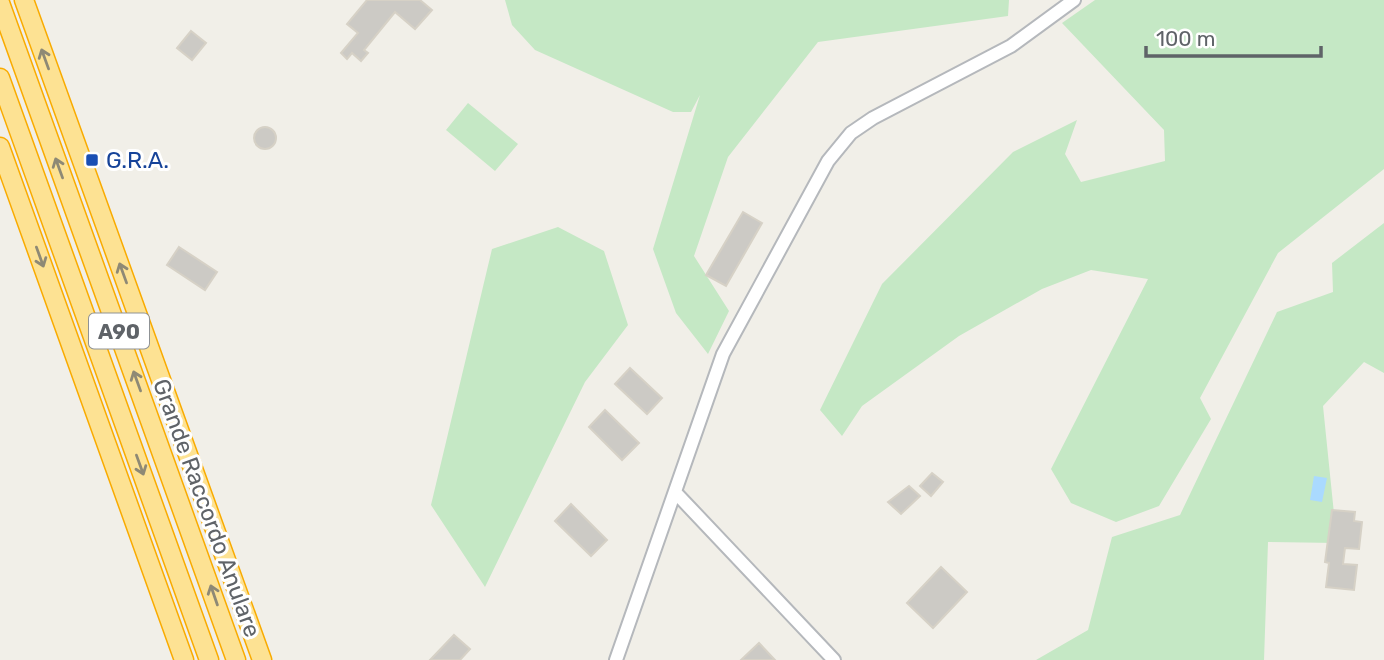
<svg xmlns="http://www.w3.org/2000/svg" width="1384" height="660" font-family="Rubik,sans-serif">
	<rect width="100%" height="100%" fill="#f1efe8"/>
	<!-- green -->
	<path fill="#c5e8c5" d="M505 0H1009L1008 16 818 42 728 157 694 256 729 311 708 354 676 313 653 249 700 95 691 112H673L535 50 512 25Z
		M1095 0H1384V169L1278 253 1200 398 1211 419 1159 506 1116 522 1071 503 1051 469 1148 279 1091 270 1042 289 959 336 862 406 842 436 820 410 882 284 1013 152 1077 120 1065 154 1081 182 1165 161 1164 130 1062 23Z
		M468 103 518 144 495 171 446 130Z
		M1384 223V373L1364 362 1323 406 1337 543 1268 542 1264 660H1036L1088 630 1112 537 1180 515 1277 312 1333 292 1332 263Z
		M558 227 604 251 628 325 585 382 485 587 431 505 492 249Z"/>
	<!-- water -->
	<path fill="#aadaff" d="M1314 476 1327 478 1322 502 1310 500Z"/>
	<!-- building -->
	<path fill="#cccac5" stroke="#d6d1c6" stroke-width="2" d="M367 0H420L432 10 415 29 395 12 364 50 368 53 361 61 352 53 347 59 341 53 358 33 347 24Z
		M191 31 206 43 192 60 177 48Z
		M254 138a11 11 0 1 1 22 0a11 11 0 1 1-22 0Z
		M743 212 762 223 726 286 706 275Z
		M179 247 217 272 205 290 167 265Z
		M630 368 662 398 647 414 615 384Z
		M605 410 639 443 622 460 589 427Z
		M932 473 943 482 931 496 920 486Z
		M909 486 920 496 901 514 888 502Z
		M571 504 607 540 591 556 555 521Z
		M1332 510 1355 512 1354 521 1362 522 1359 549 1345 548 1343 564 1357 565 1354 590 1326 587 1329 563 1325 562Z
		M941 567 967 592 933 628 907 603Z
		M454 635 470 649 460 660H430Z
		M759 643 775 660H741Z"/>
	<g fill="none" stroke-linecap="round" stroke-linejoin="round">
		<!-- minor casing -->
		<g stroke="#b5b8bc" stroke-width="16">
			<path id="minor" d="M675 492 834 660
				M616 660 723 354 828 161 851 133 873 118 1011 46 1074 0"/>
		</g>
		<!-- highway casing -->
		<g stroke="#f9ab00" stroke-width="21">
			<path id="highway" d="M24 0 262 660
				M0 3 236 660
				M0 78 209 660
				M0 147 184 660"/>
		</g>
		<!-- minor -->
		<use href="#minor" stroke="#fff" stroke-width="12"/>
		<!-- highway -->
		<use href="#highway" stroke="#fde293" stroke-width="18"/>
	</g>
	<!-- one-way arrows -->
	<defs><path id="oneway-shaft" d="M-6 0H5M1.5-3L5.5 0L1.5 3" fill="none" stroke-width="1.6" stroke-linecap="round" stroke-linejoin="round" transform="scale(1.75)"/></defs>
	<g stroke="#8e8975">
		<use href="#oneway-shaft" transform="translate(45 59) rotate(-110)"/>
		<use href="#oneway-shaft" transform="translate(59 168) rotate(-110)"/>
		<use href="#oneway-shaft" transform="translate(40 257) rotate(70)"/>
		<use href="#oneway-shaft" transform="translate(123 273) rotate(-110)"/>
		<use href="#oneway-shaft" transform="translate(137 381) rotate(-110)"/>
		<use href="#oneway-shaft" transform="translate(140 465) rotate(70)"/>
		<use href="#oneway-shaft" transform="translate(214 595) rotate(-109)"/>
	</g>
	<!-- markers -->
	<rect fill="#1a4fb4" stroke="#fff" stroke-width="2.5" x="85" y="153" width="14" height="14" rx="3.5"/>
	<g text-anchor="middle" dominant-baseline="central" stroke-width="6" stroke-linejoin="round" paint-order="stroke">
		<!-- shield labels -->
		<rect fill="#fff" stroke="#8f9295" stroke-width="2" x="89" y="313.5" width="60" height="35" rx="5"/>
		<g font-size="21" font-weight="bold" fill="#5f6368">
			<text x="119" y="331">A90</text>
		</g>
		<!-- transit labels -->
		<g font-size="23" fill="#164399" stroke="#fff" text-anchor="start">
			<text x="106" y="160">G.R.A.</text>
		</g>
		<!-- street labels -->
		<g font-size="23" fill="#5f6368" stroke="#fff">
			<text transform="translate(207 508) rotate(70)">Grande Raccordo Anulare</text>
		</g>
	</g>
	<!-- scale -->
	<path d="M1146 46v10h175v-10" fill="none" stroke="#5f6368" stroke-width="3.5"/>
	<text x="1156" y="46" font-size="21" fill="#5f6368" stroke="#ffffff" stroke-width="5" paint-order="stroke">100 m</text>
</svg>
